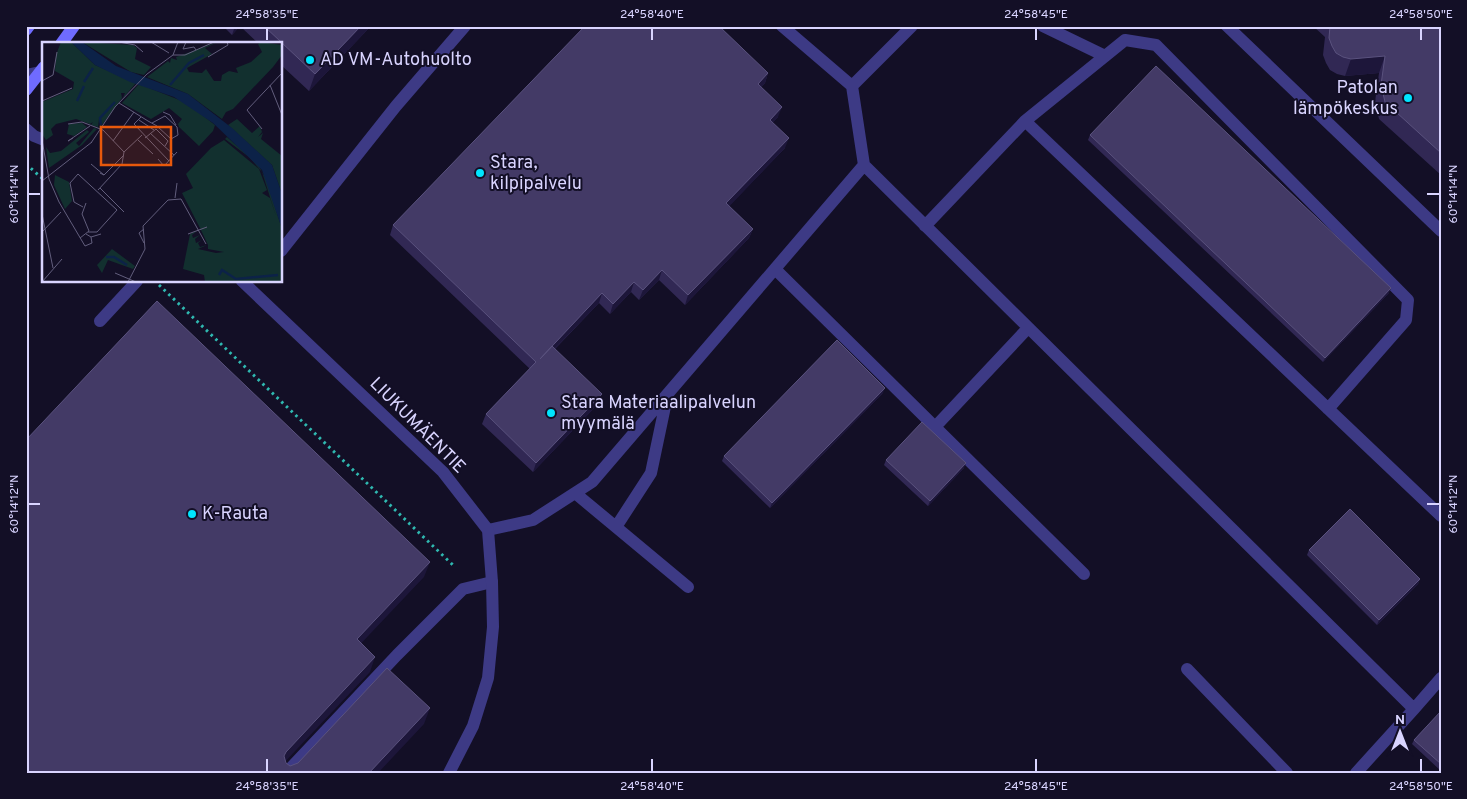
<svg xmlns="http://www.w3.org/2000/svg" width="1467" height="799" font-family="Overpass,sans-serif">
	<rect width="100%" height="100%" fill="#130f26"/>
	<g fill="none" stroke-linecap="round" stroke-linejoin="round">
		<!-- path -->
		<path stroke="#2fb8b0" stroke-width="3" stroke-dasharray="2.5 4" stroke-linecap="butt" d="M26 164 44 180
			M159 285 455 567"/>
		<!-- lane -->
		<path stroke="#3d3a85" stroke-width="12" d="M782 26 852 86 864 165 1414 709
			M1043 26 1105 56
			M1227 26 1441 231
			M852 86 912 26
			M1025 121 1441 516
			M925 226 1025 121 1125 40 1156 45 1408 300 1406 320 1328 409
			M281 251 396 106 465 26
			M775 269 1084 574
			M100 321 137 281
			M935 427 1028 328
			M575 493 688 587
			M616 527 651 473 667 397
			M488 530 533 520 592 482 864 165
			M1187 669 1287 773
			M286 773 397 655 463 589 492 582
			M1356 773 1414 709 1441 678"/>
		<!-- street -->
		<path stroke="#3d3a85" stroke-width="12" d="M26 75 40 72 44 76
			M26 129 34 136 44 140
			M242 281 443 472 488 530 492 582 493 627 488 678 473 726 449 773"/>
		<!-- secondary -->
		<path stroke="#6f6bff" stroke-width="12" d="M26 30 29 26
			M61 44 74 26
			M26 90 44 67"/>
	</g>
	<!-- wall -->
	<path fill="#312854" d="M223 26H240L232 35Z
		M240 26H371L309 91 281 65V44H259Z
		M1313 26H1441V175L1379 119 1375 102 1379 73 1345 76 1337 74 1330 70 1326 63 1323 55 1325 37Z
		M768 73 765 83 761 87 778 117 772 123 785 148 729 206 753 229 749 238 685 305 659 280 639 300 631 292 610 314 599 303 555 349 598 404 533 472 482 424 486 414 530 369 390 235 393 225Z
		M1090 135 1389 293 1323 362 1088 140Z
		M883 393 770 508 722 461 724 456Z
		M886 460 964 468 928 506 884 465Z
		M1309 550 1420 579 1418 584 1377 625 1307 555Z
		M1441 711V771L1412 744 1414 740Z"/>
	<!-- shaded-wall -->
	<path fill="#1d163a" d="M235 26H240L232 35Z
		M361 26H371L309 91 315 74Z
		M1385 56 1379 73 1345 76 1351 59Z
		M768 73 765 83 754 94 758 84Z
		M782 107 778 117 766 130 770 120Z
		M789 138 785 148 723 213 726 203Z
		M753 229 749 238 685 305 688 295Z
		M662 270 659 280 639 300 643 290Z
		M634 282 631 292 610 314 613 304Z
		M1391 288 1389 293 1323 362 1325 358Z
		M602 293 599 303 536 368 540 359Z
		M885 388 883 393 770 508 772 503Z
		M602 394 598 404 533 472 536 463Z
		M966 463 964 468 928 506 930 501Z
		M430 562 424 577 351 654 357 639Z
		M1420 579 1418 584 1377 625 1379 620Z
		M375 657 370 672 280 767 278 772 286 752Z
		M430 708 424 724 378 773H369Z"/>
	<!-- building -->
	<path fill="#433a66" stroke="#5a527e" d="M264 26H361L315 74Z
		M585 26H719L768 73 758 84 782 107 770 120 789 138 726 203 753 229 688 295 662 270 643 290 634 282 613 304 602 293 540 359 552 346 602 394 536 463 486 414 536 362 393 225Z
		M1330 26H1441V153L1385 102 1381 85 1385 56 1351 59 1343 57 1336 53 1332 46 1329 38Z
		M1156 66 1391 288 1325 358 1090 135Z
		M157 301 430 562 357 639 375 657 286 752 284 756 286 763 290 766 298 763 387 668 430 708 369 773H26V440Z
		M837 340 885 388 772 503 724 456Z
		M922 422 966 463 930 501 886 460Z
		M1350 509 1420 579 1379 620 1309 550Z
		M1441 711V764L1414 740Z"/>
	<!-- ticks -->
	<path fill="none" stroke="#d9d4ff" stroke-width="2" d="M267 28V40M652 28V40M1036 28V40M1421 28V40M28 194H40M1427 194H1440M28 504H40M1427 504H1440M267 759V772M652 759V772M1036 759V772M1421 759V772"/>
	<!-- markers -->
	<g fill="#00e5ff" stroke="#130f26" stroke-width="2">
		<circle cx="310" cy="60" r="5"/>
		<circle cx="1408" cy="98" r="5"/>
		<circle cx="480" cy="173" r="5"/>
		<circle cx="551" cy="413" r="5"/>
		<circle cx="192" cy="514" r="5"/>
	</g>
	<g text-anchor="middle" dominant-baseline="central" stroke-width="4" stroke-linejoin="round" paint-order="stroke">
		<!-- poi labels -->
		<g font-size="18" fill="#d9d4ff" stroke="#130f26" text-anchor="start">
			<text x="320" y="60">AD VM-Autohuolto</text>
			<text x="1398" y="88" text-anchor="end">Patolan<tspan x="1398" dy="21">lämpökeskus</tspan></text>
			<text x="490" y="163">Stara,<tspan x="490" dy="21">kilpipalvelu</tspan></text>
			<text x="561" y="403">Stara Materiaalipalvelun<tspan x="561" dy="21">myymälä</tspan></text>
			<text x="202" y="514">K-Rauta</text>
		</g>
		<!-- street labels -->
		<g font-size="18" fill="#d9d4ff" stroke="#130f26">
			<text transform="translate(417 426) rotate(45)">LIUKUMÄENTIE</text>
		</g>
	</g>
	<!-- overview -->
	<g transform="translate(42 42)">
		<rect width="240" height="240" fill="#130f26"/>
		<path d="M19 0H29L53 23 94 41 81 56 83 51H79L80 56 57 87 58 82 57 77 56 85 49 83 51 80 48 82 34 77 14 82 9 87 11 93 4 98 0 92V60L31 47 32 40 13 29 14 13ZM40 0 91 3 95 6 93 17 109 25 102 33 89 30ZM176 0 163 6 170 12 145 26 147 30 160 31 164 27 172 39H179L180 33 187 29 196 31 194 26 209 20 220 10 216 2 219 0 240 3V13L231 25 191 67 184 70 180 77 146 52 105 35 126 19 128 21 129 16 135 18 134 15ZM97 42 145 61 173 83 171 89 157 104 137 85 136 82 140 77 127 66 109 77 80 61ZM195 77 210 91 218 84 220 90 216 95 221 91 219 97 240 114V152L230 123 186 83ZM40 81 45 85 32 94 25 92 27 82ZM52 86 55 87 40 103 7 126 4 105 8 111 19 109 45 88 47 90 34 101 37 104ZM185 95 215 121 224 137 240 187V240H163L162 233 141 227 148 192 155 189 150 193 151 196 158 193 153 197 154 201 160 198 156 201 158 205 165 203 156 207 174 211 182 210 166 207V203L158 186 140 151 151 146 144 132 169 106 182 98 217 127 225 148 220 151 228 156 234 174 220 130 207 115 183 97ZM13 133 27 140 30 159 23 167 12 143ZM70 207 93 224 91 227 66 218 60 231 55 223Z" fill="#12302f"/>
		<path d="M29 0H40L74 24 146 52 190 86 230 123 240 152V187L220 128 171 81 132 55 88 40 53 23Z" fill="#0c2248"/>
		<path fill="none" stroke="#0c2248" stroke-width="2.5" d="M42 40 51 26M128 43 147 21 162 13M35 59 42 44M59 83 58 76 73 60M64 215H72L85 223M177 233 180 228 194 237 236 233"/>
		<path fill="none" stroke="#625e7d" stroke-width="1" d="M77 0 93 3 101 10M109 0 127 11M144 0 141 7 152 5 154 8M131 13H143L172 0M166 15 186 3 185 0M0 39 11 33 15 10M228 43 240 73M0 59 30 46M77 61 106 79 115 84 129 97 136 93 135 85 123 74 110 81M121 70 128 73 134 83M99 75 92 82 127 119M97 78 112 88M26 82 40 80 61 88 82 110 80 122 56 148M220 87 205 68 240 31M108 91 132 113M31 96 26 99 48 84M103 96 114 87 126 99 123 104M0 98 7 137 17 160 43 204 50 201 49 195M96 98 111 112M71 99 92 70M49 101 73 65 105 32 131 13 136 0M82 110 100 93M116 117 122 124 135 110M49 122 62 133M58 131 62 133 82 113M0 139 50 100M58 146 82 170M133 156 135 141M41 165 32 160 28 141 36 132 75 168 55 190H46M0 172 11 226M101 184 126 158 139 157 164 202M102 187 97 191 102 201M0 190 19 170M44 192 49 195 59 192M146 192 165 185M38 196 47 189 40 172 44 161M73 231 94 240M0 240 20 217M86 240 103 207 101 184"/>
		<path fill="#e8590c" fill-opacity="0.15" stroke="#e8590c" stroke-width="2.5" d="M59 85H129V123H59Z"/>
		<rect width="240" height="240" fill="none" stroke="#d9d4ff" stroke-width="2.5"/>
	</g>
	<!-- border -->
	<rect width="1467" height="799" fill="none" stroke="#130f26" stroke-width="55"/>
	<!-- north arrow -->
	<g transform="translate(1400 732)" stroke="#130f26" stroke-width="4" paint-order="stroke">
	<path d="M0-4L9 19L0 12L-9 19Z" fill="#d9d4ff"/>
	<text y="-8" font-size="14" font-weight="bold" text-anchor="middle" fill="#d9d4ff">N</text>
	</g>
	<rect x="28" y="28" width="1412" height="744" fill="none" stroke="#d9d4ff" stroke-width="2"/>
	<g font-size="12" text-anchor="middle" fill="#d9d4ff">
		<text x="267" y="18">24°58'35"E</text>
		<text x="652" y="18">24°58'40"E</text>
		<text x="1036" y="18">24°58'45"E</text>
		<text x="1421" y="18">24°58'50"E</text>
		<text transform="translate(14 194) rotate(-90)" y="4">60°14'14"N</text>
		<text transform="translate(1453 194) rotate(-90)" y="4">60°14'14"N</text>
		<text transform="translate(14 504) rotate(-90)" y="4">60°14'12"N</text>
		<text transform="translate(1453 504) rotate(-90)" y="4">60°14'12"N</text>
		<text x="267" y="790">24°58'35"E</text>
		<text x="652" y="790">24°58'40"E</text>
		<text x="1036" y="790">24°58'45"E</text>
		<text x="1421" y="790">24°58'50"E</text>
	</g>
</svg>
